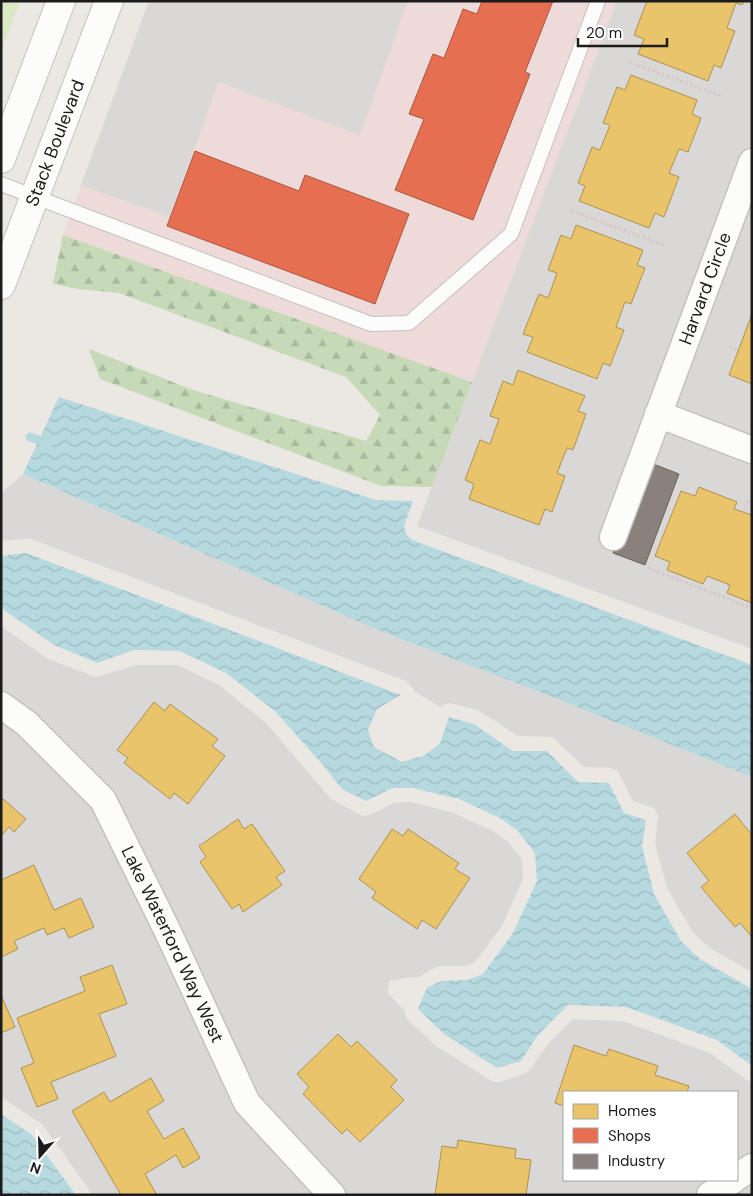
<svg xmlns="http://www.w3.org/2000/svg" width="753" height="1196" font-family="'DM Sans',sans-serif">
	<defs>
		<pattern id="forest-firs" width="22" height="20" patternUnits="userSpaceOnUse" patternTransform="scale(1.25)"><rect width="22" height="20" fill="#c7dab8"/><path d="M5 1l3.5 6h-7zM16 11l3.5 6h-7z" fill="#aaba9e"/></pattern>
		<pattern id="water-waves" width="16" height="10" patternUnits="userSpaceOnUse" patternTransform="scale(1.25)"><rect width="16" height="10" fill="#b6d9df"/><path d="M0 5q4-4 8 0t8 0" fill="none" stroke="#9cbabf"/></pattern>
	</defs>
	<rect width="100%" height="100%" fill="#ebe8e4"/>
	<!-- residential -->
	<path fill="#dad8d6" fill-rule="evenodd" d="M617 1H752V649L417 526Z
		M23 474 373 628 542 693 752 777V972L708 947 692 931 667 888 655 844 658 816 654 808 633 801 618 771 610 768 584 767 552 737 518 736 478 710 449 703 440 707 414 691 412 687 406 681 31 539H26L1 541V493Z
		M1 626 48 659 96 677 136 665H177L219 685 266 723 331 799 359 814 363 816 370 815 394 803 411 802 454 813 493 831 508 842 522 859 523 879 502 926 475 962 466 966H441L436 967 417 978 413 977 389 981 388 993 404 1010 406 1017 408 1020 435 1045 493 1082H500L528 1072 548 1044 573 1019 623 1021 710 1053 752 1084V1195H91L88 1188 42 1124 1 1097ZM564 1092H737V1180H564Z"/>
	<!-- commercial -->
	<path fill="#eddad9" d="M149 1H617L472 382 63 235Z"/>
	<!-- religious -->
	<path fill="#d9d8d6" d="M149 1H408L360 135 219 82 169 217 81 185Z"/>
	<!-- grass -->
	<path fill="#d9e9c1" d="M1 1H20L1 51Z"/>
	<!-- forest -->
	<path fill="url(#forest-firs)" d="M63 235 472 382 432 487 381 486 100 379 89 349 193 390 366 441 380 415 346 377 119 293 78 289 53 284Z"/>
	<!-- water -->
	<path fill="url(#water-waves)" d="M59 397 376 500 413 501 404 526 406 534 412 540 752 665V777L542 693 373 628 23 474Z
		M26 553 401 695 377 709 368 730 374 747 402 762 423 756 440 744 449 717 474 724 513 751H547L578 782 609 783 624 813 646 820 642 846 654 894 681 941 700 959 752 989V1066L717 1040 626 1007 568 1005 538 1035 521 1061 497 1068 444 1034 418 1009 427 988 441 981 467 980 483 974 513 933 537 881 535 853 518 831 500 818 459 799 413 788H392L366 801 342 789 322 764 275 711 226 673 180 651 134 650 97 663 54 645 1 608V556Z
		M1 1114 31 1134 76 1195H1Z"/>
	<!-- homes -->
	<path fill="#e9c46a" stroke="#ac9253" d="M647 1H744L742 5 736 3 727 28 735 31 721 68 714 65 708 81 638 54 644 39 634 35Z
		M631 75 697 100 692 114 701 118 688 152 679 149 669 173 679 177 664 217 655 213 649 228 579 201 585 186 578 183 592 147 600 150 610 125 603 123 617 87 625 90Z
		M576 225 643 250 637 265 645 268 631 304 625 302 616 327 624 330 610 366 603 363 597 379 527 352 533 337 523 334 539 294 548 298 557 273 548 270 561 235 571 239Z
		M752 314V384L729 375Z
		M518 370 585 396 578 411 586 414 573 450 567 448 557 473 565 476 552 512 545 509 539 525 469 499 474 484 465 480 480 440 490 444 499 419 490 416 503 381 513 385Z
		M699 487 737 502 734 509 752 515V603L727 593 730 585 707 576 703 584 667 570 670 562 655 556 681 491 695 496Z
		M154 702 165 711 170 704 218 739 212 746 225 756 188 804 174 793 170 799 124 763 128 758 117 750Z
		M3 799 26 819 14 832 9 827 1 836V801Z
		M735 814 752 835V937L740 923 735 927 701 887 709 881 687 853Z
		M238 819 244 829 252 824 285 871 276 877 282 885 243 912 239 904 232 909 200 862 206 857 199 846Z
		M392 829 403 836 408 829 459 863 455 869 470 878 436 929 422 920 417 929 372 898 376 892 359 879Z
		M34 865 54 910 81 898 94 927 69 938 64 928 47 935 44 928 14 941 18 949 1 957V880Z
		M112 965 127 1004 99 1014 116 1056 51 1082 58 1099 37 1107 21 1068 34 1063 17 1018 85 991 80 977Z
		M1 995 15 1027 1 1033Z
		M338 1034 351 1047 357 1041 397 1080 391 1087 404 1100 360 1142 347 1129 342 1134 303 1094 309 1087 297 1074Z
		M574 1045 606 1056 609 1049 658 1066 655 1075 689 1086 687 1092H564V1106L555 1103Z
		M151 1078 164 1101 147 1111 164 1139 183 1128 200 1158 183 1168 176 1155 145 1174 157 1195H121L72 1111 104 1092 110 1102Z
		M458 1140 516 1149 515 1158 531 1160 526 1195H435L442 1146 457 1148Z"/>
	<!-- shops -->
	<path fill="#e76f51" stroke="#aa5641" d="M482 1H553L525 72 530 74 473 220 395 190 424 119 409 114 433 54 444 58 463 9 477 14Z
		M195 151 299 191 305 175 409 214 375 304 167 226Z"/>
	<!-- industry -->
	<path fill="#8a817c" stroke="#69635f" d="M648 462 679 474 645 565 613 553Z"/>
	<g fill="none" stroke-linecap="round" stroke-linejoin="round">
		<!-- stream -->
		<path stroke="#b6d9df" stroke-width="9" d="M30 437 48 443"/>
		<!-- service casing -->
		<g stroke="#c3c2c0" stroke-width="16">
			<path id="service" d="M1 184 371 324 409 323 511 234 598 1"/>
		</g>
		<!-- minor casing -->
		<g stroke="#c3c2c0" stroke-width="29">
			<g id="minor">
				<path d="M658 414 752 450"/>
				<path id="s1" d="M613 537 752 162"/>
				<path id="s2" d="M1 705 26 723 103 800 168 932 247 1103 332 1195"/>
				<path d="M737 1177 752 1167"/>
				<path d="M710 1195 733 1180"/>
			</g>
		</g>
		<!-- tertiary casing -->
		<g stroke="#c3c2c0" stroke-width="30">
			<g id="tertiary">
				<path d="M1 159 61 1"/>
				<path id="s3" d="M1 285 109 1"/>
			</g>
		</g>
		<!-- path -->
		<path stroke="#d6c6c4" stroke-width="3" stroke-dasharray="2.5 2.5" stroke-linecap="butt" d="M629 62 722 96
			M572 211 666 246
			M730 347 738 350
			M744 512 749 499
			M648 568 752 608"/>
		<!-- service -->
		<use href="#service" stroke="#fcfcfb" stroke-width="14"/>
		<!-- minor -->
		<use href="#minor" stroke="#fcfcfb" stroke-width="26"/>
		<!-- tertiary -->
		<use href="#tertiary" stroke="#fcfcfb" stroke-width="28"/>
	</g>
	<g text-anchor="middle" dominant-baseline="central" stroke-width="5" stroke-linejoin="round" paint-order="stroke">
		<!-- street labels -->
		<g font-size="18" fill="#1c1c1c" stroke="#fff">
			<text stroke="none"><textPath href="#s3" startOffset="152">Stack Boulevard</textPath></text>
			<text stroke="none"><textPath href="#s1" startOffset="265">Harvard Circle</textPath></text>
			<text stroke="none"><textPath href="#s2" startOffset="300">Lake Waterford Way West</textPath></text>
		</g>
	</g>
	<!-- border -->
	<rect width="753" height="1196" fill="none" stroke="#1c1c1c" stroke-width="5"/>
	<!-- legend -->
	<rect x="563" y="1091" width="175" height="90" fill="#ffffff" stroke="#a4a4a4"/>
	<rect x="573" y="1104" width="25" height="15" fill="#e9c46a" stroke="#a4a4a4"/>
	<text x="608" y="1116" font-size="15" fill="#1c1c1c">Homes</text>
	<rect x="573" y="1128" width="25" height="15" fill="#e76f51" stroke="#a4a4a4"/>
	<text x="608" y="1141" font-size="15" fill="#1c1c1c">Shops</text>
	<rect x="573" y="1154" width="25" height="15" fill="#8a817c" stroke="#a4a4a4"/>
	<text x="608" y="1166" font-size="15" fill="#1c1c1c">Industry</text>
	<!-- north arrow -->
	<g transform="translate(40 1156) rotate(200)" stroke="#ffffff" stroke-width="4" paint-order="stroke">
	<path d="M0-4L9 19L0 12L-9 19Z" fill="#1c1c1c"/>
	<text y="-8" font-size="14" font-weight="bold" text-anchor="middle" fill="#1c1c1c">N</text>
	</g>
	<!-- scale -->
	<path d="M578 38v8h89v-8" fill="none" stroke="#1c1c1c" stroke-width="2.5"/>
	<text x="586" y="38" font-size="15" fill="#1c1c1c" stroke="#ffffff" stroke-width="4" paint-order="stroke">20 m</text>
</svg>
